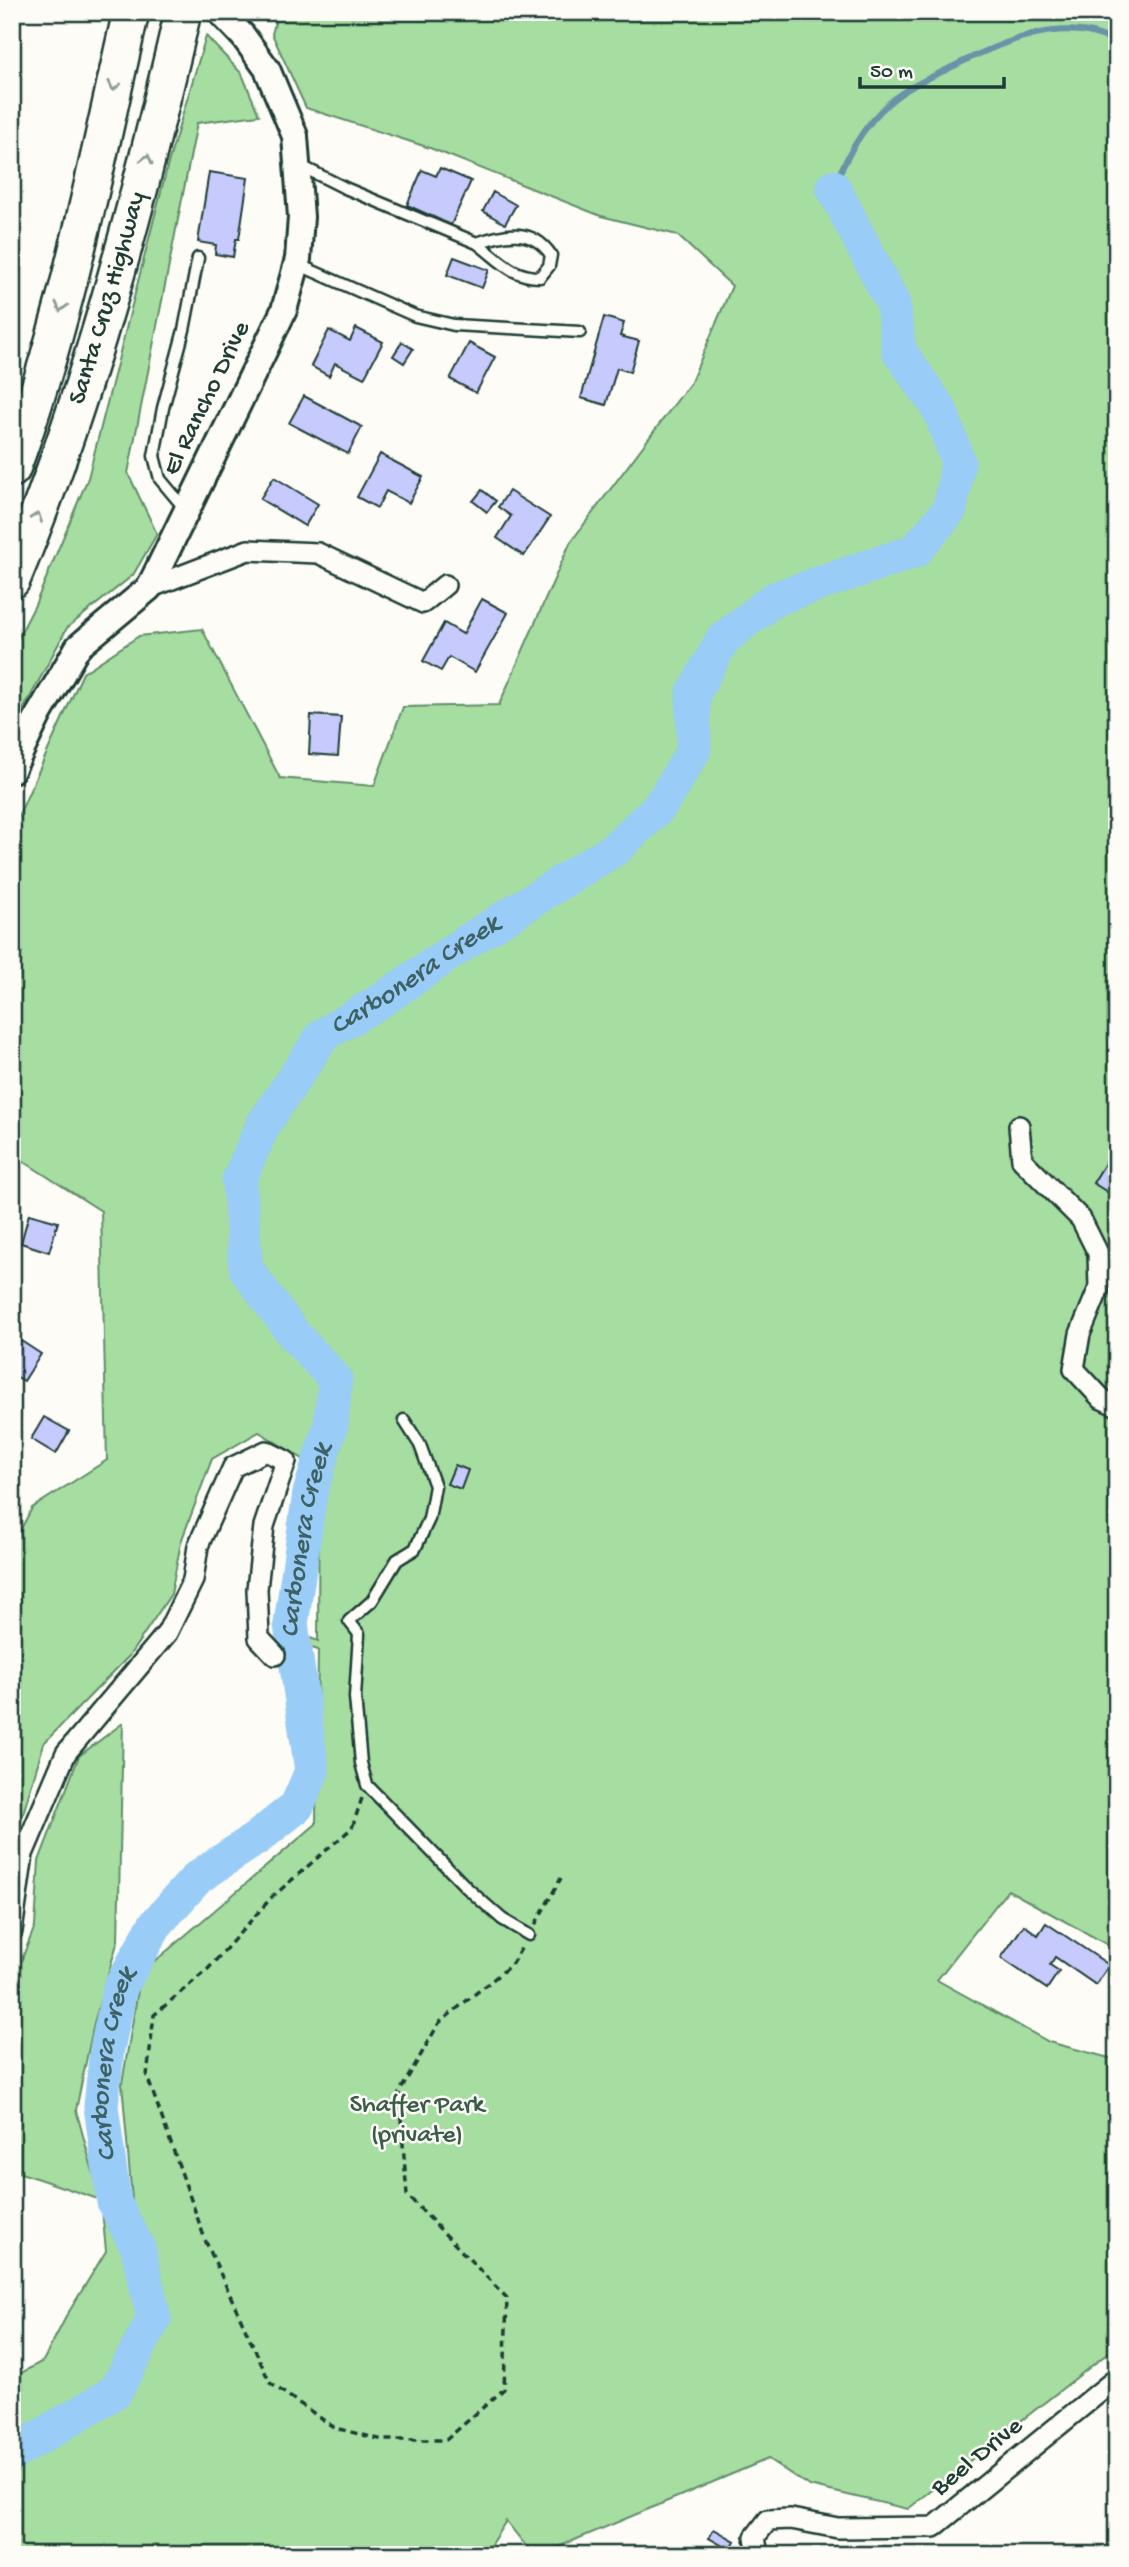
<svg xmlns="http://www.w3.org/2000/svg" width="1129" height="2567" font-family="'Gochi Hand',sans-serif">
	<rect width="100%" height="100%" fill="#fdfcf7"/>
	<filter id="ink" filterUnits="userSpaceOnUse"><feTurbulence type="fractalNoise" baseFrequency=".0143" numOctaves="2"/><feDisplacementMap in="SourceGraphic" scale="14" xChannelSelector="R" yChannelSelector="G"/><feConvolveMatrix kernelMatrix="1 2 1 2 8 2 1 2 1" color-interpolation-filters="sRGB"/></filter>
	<g filter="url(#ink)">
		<!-- green -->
		<path fill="#a6dda1" stroke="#628d6a" stroke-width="2" d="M278 12H1117V1950L1008 1890 937 1980 1049 2042 1117 2060V2346L908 2509 809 2486 768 2459 539 2555H533L506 2521 484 2555H14L12 2378 43 2361 67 2315 106 2251 101 2200 12 2170V1966L21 1961 35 1926 39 1861 79 1756 123 1723 118 1940 94 2023 76 2110 101 2201 133 2211 122 2083 141 1973 316 1824 318 1650 306 1646 305 1636 318 1641 319 1469 259 1432 212 1459 181 1542 171 1594 129 1656 44 1743 12 1851V1546L32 1508 107 1460 101 1211 12 1154V830L83 673 139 636 202 629 280 778 374 786 403 707 499 705 570 543 691 382 732 286 677 235 601 216 430 148 306 108 272 34Z
			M206 36 242 74 259 115 197 123 128 473 157 534 133 575 67 628 12 731V650L35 605 88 478 169 160Z"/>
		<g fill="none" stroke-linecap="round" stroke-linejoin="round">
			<!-- stream -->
			<path stroke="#6893a8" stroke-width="6" d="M833 187C848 155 862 127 889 103 908 86 932 77 954 66 1001 42 1066 13 1117 43"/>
			<!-- river -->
			<path stroke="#99ccf6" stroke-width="35" id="s1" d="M12 2454 115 2392 154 2319 138 2248 114 2202 101 2106 107 2049 120 1988 155 1925 198 1877 257 1838 297 1806 312 1771 291 1624 310 1493 331 1424 335 1379 295 1336 246 1269 239 1180 263 1125 323 1035 385 998 466 942 616 848 660 806 694 750 693 694 723 639 774 599 915 551 950 509 958 462 940 410 899 351 893 304 833 187"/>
		</g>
		<!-- building -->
		<path fill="#c6cafc" stroke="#1f3d34" stroke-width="2" d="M440 168 471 181 451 225 407 205 422 170 436 176Z
			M209 172 248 178 239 239H236L233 257 215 254 216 245 198 242Z
			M493 192 516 205 505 224 483 211Z
			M454 257 489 270 482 288 447 275Z
			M604 317 624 323 620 336 639 341 630 372 617 368 606 405 581 398Z
			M356 328 383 342 364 378 335 363 329 376 311 366 329 330 350 341Z
			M402 342 413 349 404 363 393 356Z
			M469 343 495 357 476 393 450 379Z
			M304 396 362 427 348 454 289 423Z
			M380 454 423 477 409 503 386 491 377 508 357 497Z
			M274 477 318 504 305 526 260 499Z
			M482 490 496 501 487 512 473 501Z
			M509 491 550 517 524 556 497 538 511 516 498 507Z
			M482 599 508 613 475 672 449 657 441 671 423 661 444 623 463 634Z
			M311 715 341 717 338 756 309 754Z
			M1115 1147 1117 1188 1113 1186 1109 1193 1093 1183Z
			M29 1214 58 1222 49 1252 21 1243Z
			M12 1335 41 1354 24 1381 12 1374Z
			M44 1417 69 1431 56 1454 31 1439Z
			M455 1465 468 1470 461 1489 447 1484Z
			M1046 1923 1109 1965 1096 1985 1055 1957 1050 1965 1059 1971 1047 1989 1001 1958 1024 1925 1038 1935Z
			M714 2529 735 2541 730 2550 709 2538Z"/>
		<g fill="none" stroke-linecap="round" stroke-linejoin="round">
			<!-- service casing -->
			<g stroke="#1f3d34" stroke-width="15">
				<path id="service" d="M299 165 345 188 477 243C504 233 532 227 551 255L549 266 540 277C511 277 499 259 477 243
					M297 264 415 316 454 325 580 332
					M186 510 160 479 154 456 163 408 184 330 198 258
					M404 1420 420 1445 435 1486 429 1519 415 1549 397 1560 372 1601 349 1621 359 1634 355 1697 361 1763 367 1785 467 1888 502 1919 529 1935"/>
			</g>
			<!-- minor casing -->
			<g stroke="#1f3d34" stroke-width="24">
				<path id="minor" d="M149 588 248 550 318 553 423 603 445 585
					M1019 1126 1022 1160 1081 1219 1098 1253 1099 1288 1080 1334 1074 1369 1102 1399 1117 1406
					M12 1931 23 1854 66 1753 167 1633 193 1580 198 1546 233 1467 266 1451 286 1461 264 1526 257 1589 259 1638 275 1655
					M758 2555 755 2537 768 2520 791 2519 838 2528 934 2527 1117 2378"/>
			</g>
			<!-- tertiary casing -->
			<g stroke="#1f3d34" stroke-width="30">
				<path id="tertiary" d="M12 770 39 714 78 647 149 588 284 310 298 259 301 217 295 136 267 69 243 36 220 12"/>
			</g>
			<!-- motorway casing -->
			<g stroke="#1f3d34" stroke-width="40">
				<g id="motorway">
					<path d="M12 469C66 322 96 165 131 12"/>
					<path id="s2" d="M12 580C88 398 138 204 183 12"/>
				</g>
			</g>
			<!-- path -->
			<path stroke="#1f3d34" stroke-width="3.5" stroke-dasharray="7 5" stroke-linecap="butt" d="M362 1798 352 1828 271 1898 208 1969 154 2015 147 2076 206 2242 270 2383 335 2428 383 2440H446L504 2389 507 2298 407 2195 399 2093 439 2023 511 1965 522 1947
				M535 1925 561 1878"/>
			<!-- service -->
			<use href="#service" stroke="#fdfcf7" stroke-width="10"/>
			<!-- minor -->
			<use href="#minor" stroke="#fdfcf7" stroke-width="19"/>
			<!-- tertiary -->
			<use href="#tertiary" stroke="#fdfcf7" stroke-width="24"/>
			<!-- motorway -->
			<use href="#motorway" stroke="#fdfcf7" stroke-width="35"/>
		</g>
		<!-- one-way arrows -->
		<defs><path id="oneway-chevron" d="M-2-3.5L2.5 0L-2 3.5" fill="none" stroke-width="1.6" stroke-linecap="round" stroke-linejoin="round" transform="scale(1.75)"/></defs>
		<g stroke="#8e9c96">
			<use href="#oneway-chevron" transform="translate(114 86) rotate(103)"/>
			<use href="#oneway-chevron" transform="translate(147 159) rotate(-76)"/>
			<use href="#oneway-chevron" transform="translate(61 307) rotate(104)"/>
			<use href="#oneway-chevron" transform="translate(37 517) rotate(-70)"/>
		</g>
	</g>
	<g text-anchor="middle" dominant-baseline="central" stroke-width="5" stroke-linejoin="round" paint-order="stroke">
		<!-- street labels -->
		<g font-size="26" fill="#1f3d34" stroke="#fdfcf7">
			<text stroke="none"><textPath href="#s2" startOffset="298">Santa Cruz Highway</textPath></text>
			<text transform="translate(208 399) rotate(-64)">El Rancho Drive</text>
			<text transform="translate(978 2458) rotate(-39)">Beel Drive</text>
		</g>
		<!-- park labels -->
		<g font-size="26" fill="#3a5d4a" stroke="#fdfcf7">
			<text x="417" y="2106">Shaffer Park<tspan x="417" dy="30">(private)</tspan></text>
		</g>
		<!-- water labels -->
		<g font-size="28" font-style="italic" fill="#3e6164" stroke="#fdfcf7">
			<text stroke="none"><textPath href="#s1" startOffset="1748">Carbonera Creek</textPath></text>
			<text stroke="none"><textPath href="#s1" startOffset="1074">Carbonera Creek</textPath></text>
			<text stroke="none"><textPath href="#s1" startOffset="467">Carbonera Creek</textPath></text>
		</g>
	</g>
	<!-- margin -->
	<rect width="1129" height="2567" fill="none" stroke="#fdfcf7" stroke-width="42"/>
	<rect x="21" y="21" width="1087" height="2525" fill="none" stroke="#1f3d34" stroke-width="2.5" filter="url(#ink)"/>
	<!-- scale -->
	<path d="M860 77v10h144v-10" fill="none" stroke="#1f3d34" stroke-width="3.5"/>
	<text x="870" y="77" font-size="21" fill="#1f3d34" stroke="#fdfcf7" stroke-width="5" paint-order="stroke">50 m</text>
</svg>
